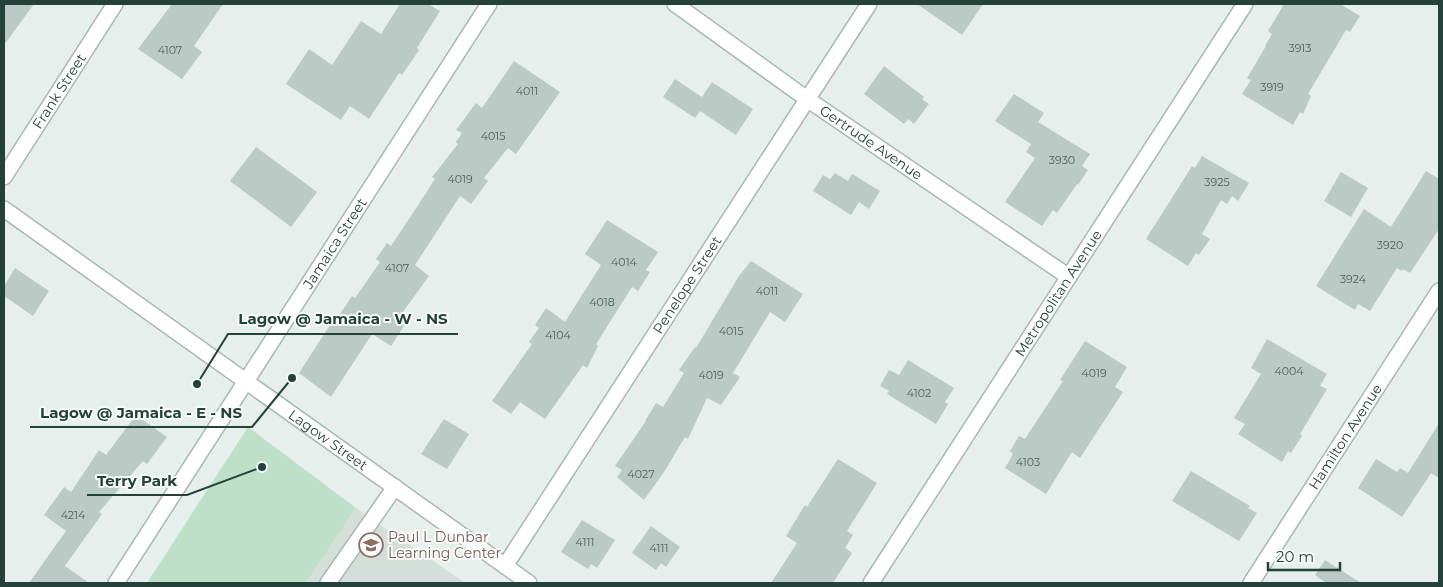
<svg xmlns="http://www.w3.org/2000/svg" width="1443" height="587" font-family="Montserrat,sans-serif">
	<rect width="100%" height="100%" fill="#e6efeb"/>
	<!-- built -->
	<path fill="#d4dfda" d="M356 508 465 583H306Z"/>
	<!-- green -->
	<path fill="#bfe0c8" d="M248 427 356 508 306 583H147Z"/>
	<!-- building -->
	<path fill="#bbcac4" d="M4 4H34L4 45Z
		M172 4H223L194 46 202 52 182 79 138 49Z
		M400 4H428L440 11 417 48 419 50 402 75 399 73 369 119 350 106 341 120 286 84 309 49 332 65 361 21 381 34Z
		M917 4H983L962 35Z
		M1284 4H1340L1360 16 1350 32 1346 30 1308 94 1311 96 1303 114 1300 112 1293 125 1242 94 1251 80 1247 78 1266 46H1265L1272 34 1268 31Z
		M514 61 560 92 516 154 508 148 484 178 488 181 471 204 460 196 415 265 429 276 403 312 410 317 391 346 372 334 331 397 299 373 330 325 332 326 352 296 355 298 380 262 376 259 387 243 391 246 411 216 435 179 432 177 458 144 456 142 462 133 456 130 476 103 482 108Z
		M884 66 924 97 922 99 929 104 914 124 908 119 904 124 864 94Z
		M675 79 702 97 712 82 753 109 736 135 700 111 695 118 663 97Z
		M1014 94 1044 113 1038 122 1090 154 1082 166 1088 170 1078 185 1077 184 1057 213 1053 210 1042 226 1005 202 1035 158 1026 152 1031 144 995 121Z
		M256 147 317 192 291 227 230 181Z
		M1202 156 1249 183 1238 201 1232 196 1227 204 1221 200 1202 234 1210 239 1199 255 1196 253 1188 266 1146 239 1192 166 1195 168Z
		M1426 171 1439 179V229L1410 273 1403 269 1402 271 1397 268 1370 311 1358 304 1355 310 1316 286 1364 209 1391 227Z
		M1341 172 1368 188 1351 217 1324 201Z
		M835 173 848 181 852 174 880 191 869 209 859 202 851 215 813 191 823 175 830 179Z
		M607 220 658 252 646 270 650 272 638 291 632 287 596 344 598 346 587 368 583 365 545 419 520 402 511 414 492 401 532 344 529 342 539 328 535 325 546 308 565 322 601 265 585 254Z
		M751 261 803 294 785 322 770 312 733 373 740 377 721 405 707 398 688 439 685 437 664 472 644 500 617 477 622 470 615 466 646 421H645L656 403 663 407 684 373 679 370 695 347 696 348 739 276Z
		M15 268 49 291 33 316 4 296V286Z
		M1267 339 1327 374 1320 386 1327 389 1300 434 1302 436 1291 453 1288 451 1282 462 1238 434 1245 424 1234 418 1261 374 1251 368Z
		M1085 341 1127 367 1115 387 1123 392 1080 458 1072 452 1046 494 1005 468 1013 454 1010 451 1019 436 1025 439 1063 381 1060 380Z
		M908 360 954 388 945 402 948 404 936 424 887 394 889 391 880 386 889 370 899 375Z
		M136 415 167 437 147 464 143 461 99 512 102 514 65 566 89 583H29L66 531 44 515 64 487 71 492 99 450 106 455Z
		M444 419 469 434 447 469 421 454Z
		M1439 423V478L1431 473 1402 517 1358 488 1376 459 1397 472 1400 468 1408 473Z
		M838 459 877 483 847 531 853 535 845 548 852 553 833 583H771L797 543 786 536 805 505 807 507Z
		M1191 471 1250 506 1248 508 1257 513 1239 541 1172 501Z
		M582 520 615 540 597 568 591 564 588 569 561 552Z
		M651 526 680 547 666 567 661 563 656 570 632 553Z
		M1325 560 1361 583H1326L1315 575Z"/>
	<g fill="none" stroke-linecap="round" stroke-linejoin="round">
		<!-- minor casing -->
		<g stroke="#a8b8b2" stroke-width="18">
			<g id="minor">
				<path id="s1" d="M675 4 807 99 1069 277"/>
				<path id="s2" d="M4 177 115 4"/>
				<path id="s3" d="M4 209 529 583"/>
				<path id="s4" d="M505 566 869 4"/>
				<path id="s5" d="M116 583 489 4"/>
				<path d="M328 583 395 487"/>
				<path id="s6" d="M871 583 1245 4"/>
				<path id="s7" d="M1251 583 1439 291"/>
			</g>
		</g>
		<!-- minor -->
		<use href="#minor" stroke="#fff" stroke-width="15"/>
	</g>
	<!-- icons -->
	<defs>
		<g id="school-ring" transform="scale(1.25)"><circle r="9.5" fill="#f7fbf9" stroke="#8d6e63" stroke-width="1.5"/><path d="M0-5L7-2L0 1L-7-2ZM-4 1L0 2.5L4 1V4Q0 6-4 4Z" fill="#8d6e63"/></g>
	</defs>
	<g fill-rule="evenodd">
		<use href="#school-ring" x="371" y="545"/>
	</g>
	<g text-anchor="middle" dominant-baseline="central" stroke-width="4" stroke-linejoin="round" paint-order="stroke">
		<!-- number labels -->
		<g font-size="11" fill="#4a645c">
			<text x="1300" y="48">3913</text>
			<text x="170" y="50">4107</text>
			<text x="1272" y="87">3919</text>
			<text x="527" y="91">4011</text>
			<text x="493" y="136">4015</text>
			<text x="1062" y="160">3930</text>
			<text x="460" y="179">4019</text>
			<text x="1217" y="182">3925</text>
			<text x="1390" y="245">3920</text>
			<text x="624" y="262">4014</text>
			<text x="397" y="268">4107</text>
			<text x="1353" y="279">3924</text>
			<text x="767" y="291">4011</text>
			<text x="602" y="302">4018</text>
			<text x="731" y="331">4015</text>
			<text x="558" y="335">4104</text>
			<text x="1289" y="371">4004</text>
			<text x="1094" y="373">4019</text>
			<text x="711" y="375">4019</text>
			<text x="919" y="393">4102</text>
			<text x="1028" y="462">4103</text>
			<text x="641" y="474">4027</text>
			<text x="73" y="515">4214</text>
			<text x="585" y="542">4111</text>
			<text x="659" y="548">4111</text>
		</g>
		<!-- street labels -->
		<g font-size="14" fill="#24423a" stroke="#f7fbf9">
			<text stroke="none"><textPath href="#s2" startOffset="102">Frank Street</textPath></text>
			<text stroke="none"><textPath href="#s1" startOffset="240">Gertrude Avenue</textPath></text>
			<text stroke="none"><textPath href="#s5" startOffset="404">Jamaica Street</textPath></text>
			<text stroke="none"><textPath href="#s4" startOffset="335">Penelope Street</textPath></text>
			<text stroke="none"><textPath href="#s6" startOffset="345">Metropolitan Avenue</textPath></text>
			<text stroke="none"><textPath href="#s7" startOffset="174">Hamilton Avenue</textPath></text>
			<text stroke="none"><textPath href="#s3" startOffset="398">Lagow Street</textPath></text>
		</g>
		<!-- education labels -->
		<g font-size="14" fill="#785e54" stroke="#f7fbf9" text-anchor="start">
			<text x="388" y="537">Paul L Dunbar<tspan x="388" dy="16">Learning Center</tspan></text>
		</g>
	</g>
	<!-- callouts -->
	<path fill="none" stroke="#24423a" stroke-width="2" d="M197 384L228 334H458M292 378L252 427H30M262 467L187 495H87"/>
	<g fill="#24423a" stroke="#f7fbf9" stroke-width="2">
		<circle cx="197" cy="384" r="5"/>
		<circle cx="292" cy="378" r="5"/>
		<circle cx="262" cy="467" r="5"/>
	</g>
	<g font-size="15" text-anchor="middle" font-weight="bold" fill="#24423a" stroke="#f7fbf9" stroke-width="4" stroke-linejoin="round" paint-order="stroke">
		<text x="343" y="324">Lagow @ Jamaica - W - NS</text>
		<text x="141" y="418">Lagow @ Jamaica - E - NS</text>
		<text x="137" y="486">Terry Park</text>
	</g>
	<!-- border -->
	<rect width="1443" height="587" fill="none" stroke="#24423a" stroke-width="10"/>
	<!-- scale -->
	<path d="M1268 562v8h72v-8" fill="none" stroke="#24423a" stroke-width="2.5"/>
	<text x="1276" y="562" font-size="15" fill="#24423a" stroke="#f7fbf9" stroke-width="4" paint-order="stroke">20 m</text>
</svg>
